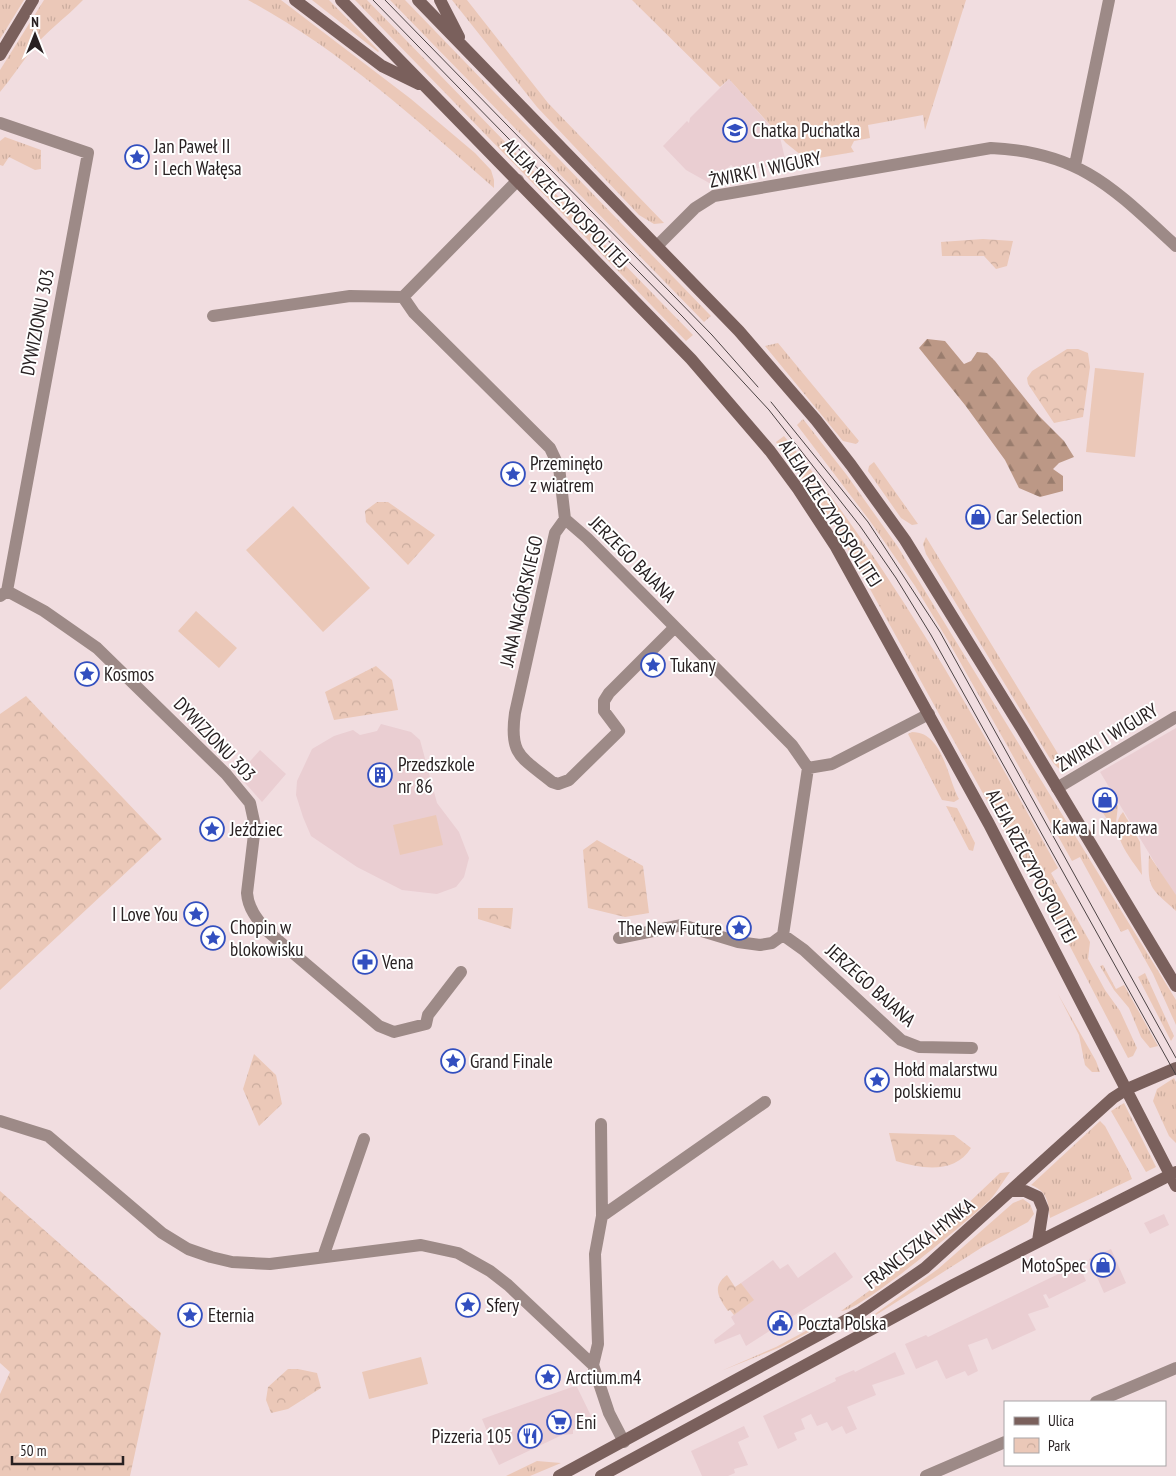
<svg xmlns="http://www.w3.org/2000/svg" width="1176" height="1476" font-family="'PT Sans Narrow',sans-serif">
	<defs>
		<pattern id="grass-tufts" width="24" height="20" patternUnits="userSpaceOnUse" patternTransform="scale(1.25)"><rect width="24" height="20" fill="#ebc8b8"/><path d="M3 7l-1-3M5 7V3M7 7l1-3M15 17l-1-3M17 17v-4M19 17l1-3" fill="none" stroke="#caac9e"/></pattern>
		<pattern id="forest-firs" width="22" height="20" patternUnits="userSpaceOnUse" patternTransform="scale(1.25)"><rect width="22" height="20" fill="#bc9886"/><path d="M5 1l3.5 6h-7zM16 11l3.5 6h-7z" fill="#997c6d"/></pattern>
		<pattern id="park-crowns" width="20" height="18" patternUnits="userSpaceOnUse" patternTransform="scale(1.25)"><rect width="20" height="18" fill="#ebc8b8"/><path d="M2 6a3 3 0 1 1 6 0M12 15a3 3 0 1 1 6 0" fill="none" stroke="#caac9e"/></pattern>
	</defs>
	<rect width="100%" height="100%" fill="#f1dde0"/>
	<!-- built -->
	<path fill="#eaced2" d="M729 79 780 137 786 163 739 172 731 165 711 184 686 170 663 146 687 121 689 123 690 118Z
		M381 724 411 732 420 740 437 803 459 832 469 858 464 877 456 887 437 894 402 890 357 867 311 836 303 817 296 795 297 781 312 749 334 736 353 730 360 735 377 731Z
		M1176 728V898L1100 772Z
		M260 750 286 774 262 802 238 775Z
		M1164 1214 1169 1225 1150 1234 1144 1223Z
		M1111 1249 1126 1283 1104 1293 1089 1259Z
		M835 1252 853 1277 848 1281 746 1346 740 1334 715 1344 714 1340 735 1324 731 1317 753 1300 741 1283 773 1260 780 1269 788 1264 798 1278Z
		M1079 1264 1086 1281 1049 1299 1046 1294 1043 1295 1049 1307 1028 1314 1036 1330 992 1350 987 1338 968 1345 978 1371 968 1376 965 1371 946 1379 937 1360 916 1369 905 1344 926 1335 928 1337Z
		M895 1352 905 1374 872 1385 876 1395 847 1407 857 1429 846 1434 842 1426 832 1431 827 1422 817 1426 811 1414 801 1419 805 1429 794 1433 797 1440 778 1449 763 1416 836 1381 835 1378 854 1370 855 1372Z
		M572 1387H577L593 1420 573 1430V1434L562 1435 499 1465 488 1443 491 1441 482 1419Z
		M744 1426 749 1437 738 1442 748 1465 734 1469 735 1473 728 1476H702L691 1451Z"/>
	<!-- grass -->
	<path fill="url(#grass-tufts)" d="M0 0H24L0 39Z
		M44 0H83C66 18 45 32 30 52 20 65 11 79 0 92V70Z
		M248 0H281L411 99 475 153 491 170 494 180V188C417 120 339 49 248 0Z
		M312 0H329L379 51 378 52Z
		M355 0H367L693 335 686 341Z
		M390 0H405L711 316 704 322Z
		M452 0H467L548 103 664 223 654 224 639 215 537 107Z
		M632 0H966L925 130 923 115 868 125 870 138 854 141 851 147 854 152 807 160 786 143 729 79 720 87Z
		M5 137 41 150V169L35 170 9 157 3 166 0 165V141Z
		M778 343 859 441 856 444 843 441 765 346Z
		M803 419 846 474 898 547 1176 1000V1025L1153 974 1128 929 1121 932 1080 857 1072 861 950 644 915 586 870 521 797 425Z
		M784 436C893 569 977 721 1058 868L1051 873 1090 942 1088 959 1105 990 1120 1011 1137 1048 1133 1056 1128 1058 1034 877 991 808 839 533 776 442Z
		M874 462 918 524 912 525 901 518 868 471 869 466Z
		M926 537 1063 762 1068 771C1058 771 1054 764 1049 757L926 554 923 544Z
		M912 732C943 732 947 777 959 799L954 802 942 800 908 734Z
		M1109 789 1118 806 1115 831 1101 810 1113 803 1106 791Z
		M946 806 957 808 975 843 973 851 969 850Z
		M1123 812 1140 842 1142 875C1131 859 1106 830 1123 812Z
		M1149 855 1176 895V911C1152 889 1147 890 1149 855Z
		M1103 965 1116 989 1124 985 1158 1046 1150 1048 1141 1037 1129 1008 1114 990 1100 966Z
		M1145 973 1174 1036 1171 1041 1138 977Z
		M1058 994 1096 1061 1100 1072H1092L1085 1065 1079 1035Z
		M1174 1078 1176 1082V1143L1169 1136 1153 1101 1157 1089Z
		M1124 1103 1156 1167 1146 1172 1111 1111Z
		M1100 1121 1105 1126 1128 1169 1132 1179 1050 1218C1048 1202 1048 1192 1031 1185Z
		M1010 1172C1003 1181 998 1191 990 1200 970 1219 861 1311 841 1311L897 1271 1000 1173Z
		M1023 1199 1030 1204 1034 1214 1028 1222 984 1246 851 1331 938 1269 1013 1203Z
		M826 1320V1323L781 1347 721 1371 776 1347Z
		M537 1461 561 1463 530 1476H506Z"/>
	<!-- forest -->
	<path fill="url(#forest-firs)" d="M927 339 945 341 964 364 971 361 977 352 987 353 995 361 1039 416 1064 441 1074 457 1059 463 1053 469 1063 476V491L1040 497 1019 488 1005 460 965 405 919 348Z"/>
	<!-- park -->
	<path fill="url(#park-crowns)" d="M983 239 1013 241 1007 266 996 269 984 256H942L941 242Z
		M1067 349H1078L1088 353 1090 367 1083 417 1054 423 1028 384 1027 378 1032 371Z
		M377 502H388L435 535 408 565 366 522 365 511Z
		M376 666 392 680 398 710 334 720 325 692Z
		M26 696 162 839 0 990V714Z
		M597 840 643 866 649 913 625 917 588 908 583 850Z
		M478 908H513L511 929 478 919Z
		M254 1054 276 1075 282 1104 259 1126 243 1089Z
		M889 1133 954 1135 971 1148C955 1174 922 1169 896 1161Z
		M0 1191 161 1333 130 1476H0V1394L10 1372 0 1363Z
		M727 1275 735 1287 741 1283 754 1300 734 1315 730 1310 728 1311C719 1298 711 1287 727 1275Z
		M288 1369H298L317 1373 321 1388 288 1409 271 1413 266 1400 268 1387Z"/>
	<!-- pitch -->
	<path fill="#ebc8b8" d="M1095 368 1144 373 1135 457 1086 452Z
		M293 506 370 588 323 632 246 550Z
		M196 611 237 648 219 668 178 631Z
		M436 815 443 845 400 855 393 825Z
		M421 1357 428 1384 369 1399 362 1372Z"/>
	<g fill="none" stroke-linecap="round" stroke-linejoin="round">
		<!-- street -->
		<path stroke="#9d8a87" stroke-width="12" d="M0 123 88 153 7 591 0 596
			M1075 165 1109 0
			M657 246 695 208 714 196 991 148C1081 152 1114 189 1176 246
			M403 297 518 180
			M213 316 350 296 403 297 414 313 550 448 559 467 565 519 555 533 515 713C509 755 521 757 552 782L558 784 569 780 619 731 604 711V701L609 693 675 627 792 745 808 768 783 935 804 950 901 1040 919 1047 972 1048
			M565 519 587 538 675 627
			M7 591 44 611 97 648 226 774 250 803 255 826 247 893C248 908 257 919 266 930L379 1026 394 1032 426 1024 428 1015 461 972
			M808 768 832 764 929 714
			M1057 788 1176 717
			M619 938 682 925 738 942 760 945 772 943 783 935
			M0 1121 48 1136 162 1233 188 1249 211 1257 232 1262 270 1264 421 1245 458 1253 490 1271 508 1285 593 1365
			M601 1124 602 1216 595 1254 598 1344 593 1365 609 1413 624 1442
			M602 1216 765 1102
			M323 1257 364 1139
			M1096 1402 1176 1368
			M926 1476 1005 1442"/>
		<!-- secondary -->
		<path stroke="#7a605c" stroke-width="12" d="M295 0 382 66 419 84
			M341 0 691 359 770 451 798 489 836 547 989 824 1176 1186
			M418 0 739 331 816 420 851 465 905 540 1022 729 1176 986
			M440 0 459 37
			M0 55 33 0
			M1012 1191H1025L1038 1197 1043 1209 1038 1241
			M559 1476 861 1312 925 1268 1113 1098 1127 1089 1176 1068
			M601 1476 955 1284 1176 1172"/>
		<!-- tram -->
		<path stroke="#4c4344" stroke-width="1" d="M373 0 683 317 769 410 860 526 896 578 931 635 1176 1075
			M385 0 712 335 758 387
			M771 402 868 522 940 632 1176 1058"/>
	</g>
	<!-- icons -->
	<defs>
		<g id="school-ring" transform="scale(1.25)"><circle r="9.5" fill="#fff" stroke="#324fbf" stroke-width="1.5"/><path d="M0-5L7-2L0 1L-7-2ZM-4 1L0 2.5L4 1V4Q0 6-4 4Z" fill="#324fbf"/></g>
		<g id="sight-ring" transform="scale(1.25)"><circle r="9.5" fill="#fff" stroke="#324fbf" stroke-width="1.5"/><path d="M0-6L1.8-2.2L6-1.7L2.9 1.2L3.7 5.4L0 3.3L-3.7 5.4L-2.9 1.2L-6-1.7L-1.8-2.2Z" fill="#324fbf"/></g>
		<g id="shop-ring" transform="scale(1.25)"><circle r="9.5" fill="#fff" stroke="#324fbf" stroke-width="1.5"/><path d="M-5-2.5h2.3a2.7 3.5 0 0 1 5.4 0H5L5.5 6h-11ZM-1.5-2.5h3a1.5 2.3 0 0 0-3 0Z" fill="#324fbf"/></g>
		<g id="building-ring" transform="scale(1.25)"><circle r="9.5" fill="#fff" stroke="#324fbf" stroke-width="1.5"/><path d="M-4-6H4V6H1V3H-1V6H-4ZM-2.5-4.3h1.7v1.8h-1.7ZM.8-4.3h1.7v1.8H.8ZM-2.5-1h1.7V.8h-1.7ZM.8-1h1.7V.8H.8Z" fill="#324fbf"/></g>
		<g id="pharmacy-ring" transform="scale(1.25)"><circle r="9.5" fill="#fff" stroke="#324fbf" stroke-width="1.5"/><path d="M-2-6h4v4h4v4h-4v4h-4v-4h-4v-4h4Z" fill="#324fbf"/></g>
		<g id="civic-ring" transform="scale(1.25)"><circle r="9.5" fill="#fff" stroke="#324fbf" stroke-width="1.5"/><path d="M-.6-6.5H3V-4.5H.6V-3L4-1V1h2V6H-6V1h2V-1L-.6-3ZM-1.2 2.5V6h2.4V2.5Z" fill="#324fbf"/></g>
		<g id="supermarket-ring" transform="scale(1.25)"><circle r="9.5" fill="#fff" stroke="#324fbf" stroke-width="1.5"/><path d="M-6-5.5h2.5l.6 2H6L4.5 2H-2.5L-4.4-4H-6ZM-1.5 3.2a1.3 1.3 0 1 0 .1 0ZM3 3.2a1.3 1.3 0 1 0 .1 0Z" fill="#324fbf"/></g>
		<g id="restaurant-ring" transform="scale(1.25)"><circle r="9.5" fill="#fff" stroke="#324fbf" stroke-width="1.5"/><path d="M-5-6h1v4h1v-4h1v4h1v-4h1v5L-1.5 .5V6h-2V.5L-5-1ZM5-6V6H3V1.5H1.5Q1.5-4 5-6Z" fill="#324fbf"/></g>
	</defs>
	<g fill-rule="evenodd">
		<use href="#school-ring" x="735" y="130"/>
		<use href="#sight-ring" x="137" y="157"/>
		<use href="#sight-ring" x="513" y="474"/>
		<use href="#shop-ring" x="978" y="517"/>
		<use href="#sight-ring" x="653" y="665"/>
		<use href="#sight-ring" x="87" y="674"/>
		<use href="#building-ring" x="380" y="775"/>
		<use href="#shop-ring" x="1105" y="800"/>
		<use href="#sight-ring" x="212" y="829"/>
		<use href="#sight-ring" x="196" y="914"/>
		<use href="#sight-ring" x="739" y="928"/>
		<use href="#sight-ring" x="213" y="938"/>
		<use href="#pharmacy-ring" x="365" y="962"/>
		<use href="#sight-ring" x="453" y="1061"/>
		<use href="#sight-ring" x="877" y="1080"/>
		<use href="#shop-ring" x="1103" y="1265"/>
		<use href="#sight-ring" x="468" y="1305"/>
		<use href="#sight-ring" x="190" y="1315"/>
		<use href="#civic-ring" x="780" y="1323"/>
		<use href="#sight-ring" x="548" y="1377"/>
		<use href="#supermarket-ring" x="559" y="1422"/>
		<use href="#restaurant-ring" x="530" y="1436"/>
	</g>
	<g text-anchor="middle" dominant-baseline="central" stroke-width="4" stroke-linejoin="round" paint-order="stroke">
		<!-- poi labels -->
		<g font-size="19" fill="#282122" stroke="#fff" text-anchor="start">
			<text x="752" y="130">Chatka Puchatka</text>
			<text x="154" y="146">Jan Paweł II<tspan x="154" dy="22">i Lech Wałęsa</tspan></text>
			<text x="530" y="463">Przeminęło<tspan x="530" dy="22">z wiatrem</tspan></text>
			<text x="996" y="517">Car Selection</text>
			<text x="670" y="665">Tukany</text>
			<text x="104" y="674">Kosmos</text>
			<text x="398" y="764">Przedszkole<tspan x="398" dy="22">nr 86</tspan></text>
			<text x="1105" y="827" text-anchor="middle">Kawa i Naprawa</text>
			<text x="230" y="829">Jeździec</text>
			<text x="178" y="914" text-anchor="end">I Love You</text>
			<text x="230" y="927">Chopin w<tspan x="230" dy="22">blokowisku</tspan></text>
			<text x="722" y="928" text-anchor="end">The New Future</text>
			<text x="382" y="962">Vena</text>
			<text x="470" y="1061">Grand Finale</text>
			<text x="894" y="1069">Hołd malarstwu<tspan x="894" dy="22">polskiemu</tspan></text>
			<text x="1086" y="1265" text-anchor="end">MotoSpec</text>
			<text x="486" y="1305">Sfery</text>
			<text x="208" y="1315">Eternia</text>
			<text x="798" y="1323">Poczta Polska</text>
			<text x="566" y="1377">Arctium.m4</text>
			<text x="576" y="1422">Eni</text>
			<text x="512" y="1436" text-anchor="end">Pizzeria 105</text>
		</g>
		<!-- street labels -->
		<g font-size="19" fill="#282122" stroke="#fff">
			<text transform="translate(765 169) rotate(-12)">ŻWIRKI I WIGURY</text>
			<text transform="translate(566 203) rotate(46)">ALEJA RZECZYPOSPOLITEJ</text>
			<text transform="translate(37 322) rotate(-79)">DYWIZJONU 303</text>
			<text transform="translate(831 513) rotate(57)">ALEJA RZECZYPOSPOLITEJ</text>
			<text transform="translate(633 559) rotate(45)">JERZEGO BAJANA</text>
			<text transform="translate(521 601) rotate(-77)">JANA NAGÓRSKIEGO</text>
			<text transform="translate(1107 737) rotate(-31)">ŻWIRKI I WIGURY</text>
			<text transform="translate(215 739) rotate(46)">DYWIZJONU 303</text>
			<text transform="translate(1032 866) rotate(62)">ALEJA RZECZYPOSPOLITEJ</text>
			<text transform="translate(871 985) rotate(42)">JERZEGO BAJANA</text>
			<text transform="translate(919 1243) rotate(-38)">FRANCISZKA HYNKA</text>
		</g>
	</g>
	<!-- legend -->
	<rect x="1004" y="1401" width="162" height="65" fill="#ffffff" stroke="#a9a6a7"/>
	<rect x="1014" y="1417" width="25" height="8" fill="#7a605c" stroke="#a9a6a7"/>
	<text x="1048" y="1426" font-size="15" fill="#282122">Ulica</text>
	<rect x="1014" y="1438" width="25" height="15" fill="url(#park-crowns)" stroke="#a9a6a7"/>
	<text x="1048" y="1451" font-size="15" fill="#282122">Park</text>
	<!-- north arrow -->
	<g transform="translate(35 35)" stroke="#ffffff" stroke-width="4" paint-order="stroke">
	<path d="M0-4L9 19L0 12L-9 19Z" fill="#282122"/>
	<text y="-8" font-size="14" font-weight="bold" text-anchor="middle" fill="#282122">N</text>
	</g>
	<!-- scale -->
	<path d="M12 1456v8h111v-8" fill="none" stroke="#282122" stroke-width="2.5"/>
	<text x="20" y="1456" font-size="15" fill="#282122" stroke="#ffffff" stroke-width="4" paint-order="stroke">50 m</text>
</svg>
